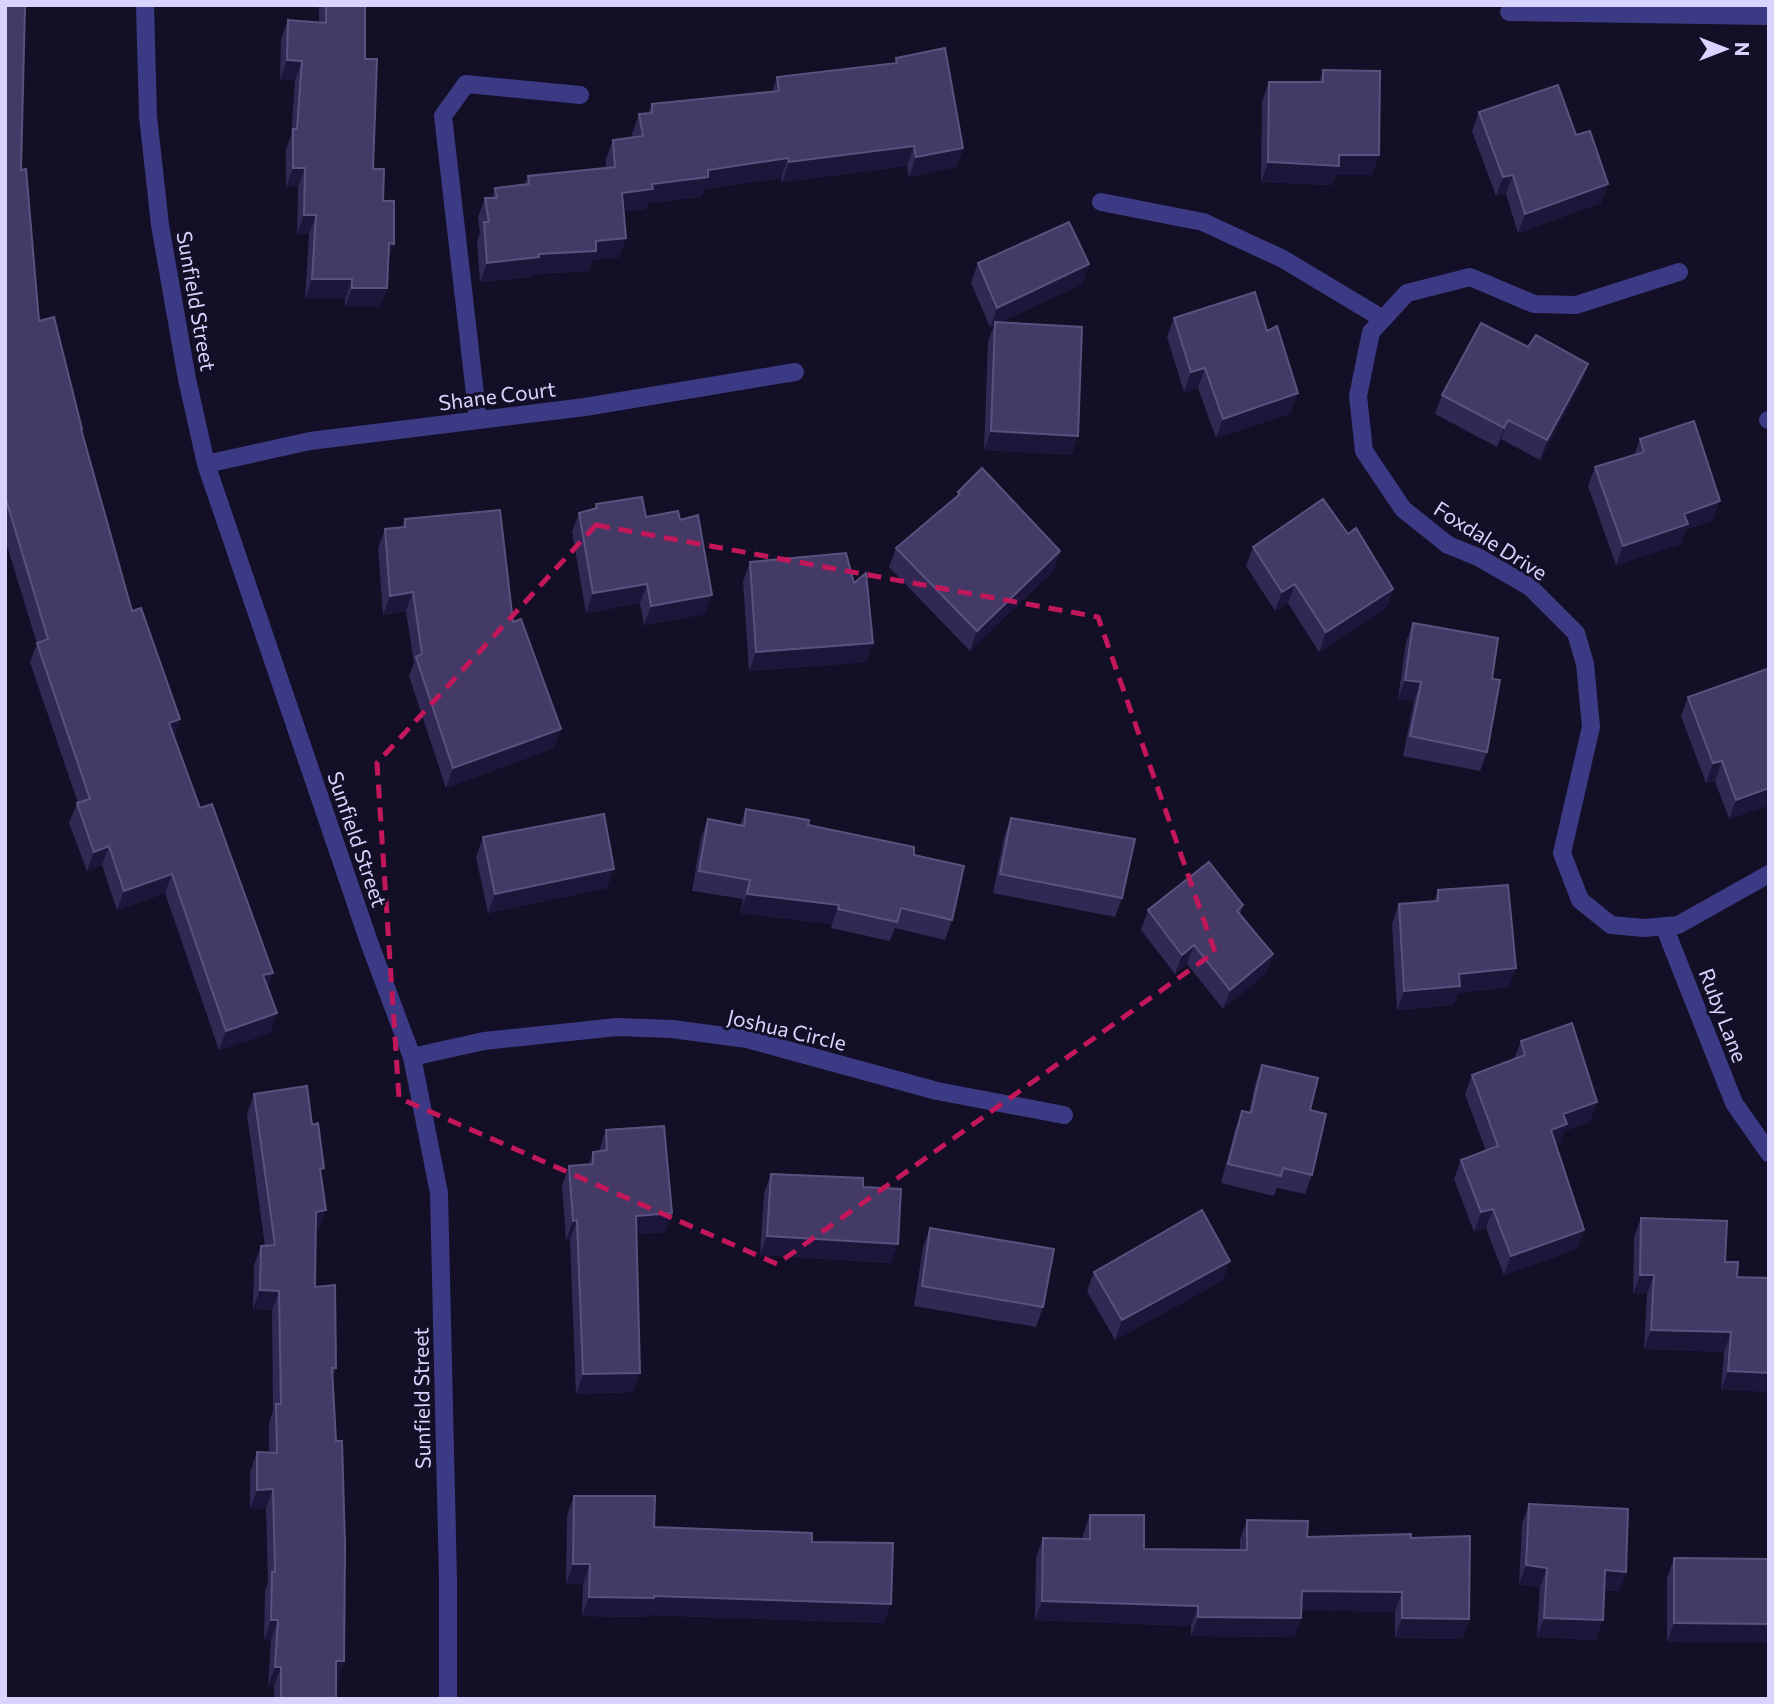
<svg xmlns="http://www.w3.org/2000/svg" width="1774" height="1704" font-family="Commissioner,sans-serif">
	<rect width="100%" height="100%" fill="#130f26"/>
	<g fill="none" stroke-linecap="round" stroke-linejoin="round">
		<!-- service -->
		<path stroke="#3d3a85" stroke-width="18" d="M1509 12 1769 16
			M1101 202 1203 222 1283 259 1383 319 1371 332 1358 396 1364 451 1403 509 1448 545 1478 557 1530 587 1576 633 1585 664 1591 727 1562 853 1580 900 1611 925 1644 928 1678 925 1769 874
			M478 420 443 116 466 84 580 95
			M1768 420H1769
			M1664 926 1734 1103 1769 1153"/>
		<!-- minor -->
		<path stroke="#3d3a85" stroke-width="18" d="M145 5 148 116 160 225 187 379 206 464 369 942 412 1057 439 1193 448 1579V1699
			M1383 319 1407 293 1470 277 1534 304 1576 305 1679 272
			M206 464 310 441 585 407 795 372
			M412 1057 484 1041 617 1027 672 1029 747 1039 937 1091 1064 1115"/>
	</g>
	<!-- wall -->
	<path fill="#312854" d="M5 5 21 170 39 321 81 432 132 611 180 719 174 737 277 1013 270 1033 219 1050 165 893 117 910 102 865 87 871 69 823 77 803H78L30 662 37 644 5 539Z
		M319 5H365V59L373 169 383 201 394 244 388 258 387 288 380 307H345V299H305L309 234H297L298 187H286V149L291 136 295 80H280L281 39 288 20 319 22Z
		M896 58 963 148 956 167 909 177 907 166 782 182 781 178 704 189 701 197 648 203 646 209 624 211 626 238 619 257 592 260 589 271 533 274 532 277 480 282 477 242 480 233 478 217 485 198H492L495 188 525 184 528 176 606 168V159L613 140 633 138 632 134 639 114 648 113 652 104 772 92 777 77 895 63Z
		M1323 70 1372 175H1336L1332 185 1261 182 1262 101 1269 82H1319Z
		M1479 112 1576 135 1601 203 1518 233 1506 194 1496 196 1472 131Z
		M978 263 1089 264 1082 284 1001 322 1078 436 1071 455 984 450 988 341 994 326 990 327 971 283Z
		M1174 318 1291 413 1216 438 1198 388 1184 392 1167 337Z
		M1528 347 1588 364 1581 383 1540 460 1501 439 1497 447 1435 414 1442 395Z
		M1640 439 1713 520 1685 530 1681 544 1616 565 1588 486 1595 467 1634 455Z
		M958 492 1060 551 1053 571 970 651 889 567 896 548 955 499Z
		M596 504 646 517 705 614 644 625 640 603 586 613 572 532 579 513 594 509Z
		M405 519 513 622 554 748 446 788 409 676 414 663 406 611 383 615 378 548 385 529 402 527Z
		M1348 534 1393 589 1386 608 1319 652 1288 603 1275 611 1246 566 1253 547Z
		M750 562 854 583 873 643 866 662 749 671 743 581Z
		M1413 623 1492 679 1487 752 1480 771 1403 756 1414 701 1398 699 1406 642Z
		M1769 674V805L1729 819 1715 781 1706 783 1681 716 1688 697Z
		M746 809 808 825 914 855 952 920 945 940 895 928 890 941 831 928 832 924 740 913 743 899 692 891 701 838 708 819 740 825Z
		M1011 818 1122 898 1115 917 993 893 1004 837Z
		M483 837 607 888 488 913 476 857Z
		M1438 890 1509 987 1458 993 1453 1005 1397 1010 1392 924 1399 904 1434 901Z
		M1243 905 1240 914 1273 954 1266 973 1223 1009 1187 964 1175 974 1141 930 1148 910Z
		M1521 1041 1590 1122 1564 1131 1560 1144 1556 1145 1584 1230 1577 1249 1504 1275 1486 1228 1474 1232 1454 1179 1461 1160 1486 1151 1465 1094 1472 1075 1514 1059Z
		M1262 1065 1310 1110 1312 1175 1305 1194 1277 1188 1274 1196 1221 1183 1235 1130 1242 1111 1249 1113 1255 1084Z
		M254 1094 321 1177 319 1230H316L315 1287 336 1368 332 1378 344 1661 337 1681H336V1699H274V1686H268L271 1640H264L265 1591 268 1583 266 1508 250 1509V1472L257 1452H269V1423L273 1410 272 1310 253 1309 254 1265 261 1246H265L247 1114Z
		M606 1130 672 1213 665 1232 636 1234 633 1392 576 1394 570 1240H566L562 1185 569 1166 589 1164 593 1152 599 1151Z
		M771 1174 863 1187 891 1263 760 1255 764 1193Z
		M1641 1218 1725 1262 1737 1277 1769 1278 1721 1390 1724 1352 1644 1349 1647 1294H1633L1634 1237Z
		M930 1228 1043 1307 1036 1327 914 1306 923 1247Z
		M1094 1272 1223 1280 1115 1340 1087 1291Z
		M574 1496 654 1527 812 1542 884 1623 647 1615V1617L582 1616 583 1584H566L567 1515Z
		M1529 1504 1626 1572 1619 1591 1604 1590 1596 1640 1537 1637 1540 1587 1519 1584 1522 1524Z
		M1090 1515 1144 1549 1240 1550V1539L1247 1520 1307 1537 1411 1538 1469 1619 1462 1639 1395 1638V1612L1301 1610V1618L1294 1637 1191 1636V1626L1035 1620 1036 1558 1043 1538 1083 1539V1534Z
		M1674 1558 1769 1559 1667 1642V1578Z"/>
	<!-- shaded-wall -->
	<path fill="#1d163a" d="M287 60 302 61 295 80H280Z
		M914 146 907 166 782 182 789 162Z
		M963 148 956 167 909 177 916 157Z
		M1339 155H1379L1372 175H1336L1332 185 1261 182 1268 162Z
		M788 158 781 178 704 189 701 197 648 203 646 209 615 212 622 193 708 170Z
		M293 168H305L298 187H286Z
		M1513 175 1506 194 1496 196 1503 177Z
		M1608 184 1601 203 1518 233 1525 214Z
		M304 215H316L309 234H297Z
		M626 238 619 257 592 260 589 271 533 274 532 277 480 282 487 263 596 241Z
		M389 243 394 244 387 263Z
		M1089 264 1082 284 995 325V322L994 326 990 327 997 308Z
		M312 279H352L345 299H305Z
		M352 288H387L380 307H345Z
		M1588 364 1581 383 1540 460 1547 440Z
		M1205 368 1198 388 1184 392 1191 372Z
		M1298 393 1291 413 1216 438 1223 419Z
		M1508 420 1501 439 1497 447 1504 428Z
		M991 431 1078 436 1071 455 984 450Z
		M1720 501 1713 520 1685 530 1681 544 1616 565 1623 546 1684 514Z
		M1060 551 1053 571 970 651 977 631Z
		M647 584 640 603 586 613 593 593Z
		M1295 584 1288 603 1275 611 1282 592Z
		M1393 589 1386 608 1319 652 1326 632Z
		M413 592 406 611 383 615 390 596Z
		M712 595 705 614 644 625 651 606Z
		M873 643 866 662 749 671 756 652Z
		M1405 680 1421 682 1414 701 1398 699Z
		M180 719 173 738 169 723Z
		M561 729 554 748 446 788 453 768Z
		M1722 761 1715 781 1706 783 1713 763Z
		M1769 788V805L1729 819 1736 800Z
		M109 846 102 865 87 871 94 852Z
		M614 869 607 888 488 913 495 894Z
		M172 874 165 893 117 910 124 891Z
		M747 894 839 905 832 924 740 913Z
		M1194 945 1187 964 1175 974 1182 955Z
		M1273 954 1266 973 1223 1009 1230 990Z
		M1516 968 1509 987 1458 993 1453 1005 1397 1010 1404 991 1459 974Z
		M273 973 266 992 263 975Z
		M277 1013 270 1033 219 1050 226 1031Z
		M1597 1102 1590 1122 1564 1131 1560 1144 1544 1149 1551 1130 1563 1114Z
		M1493 1209 1486 1228 1474 1232 1481 1212Z
		M326 1210 319 1230 309 1231 316 1212Z
		M672 1213 665 1232 629 1235 636 1216Z
		M577 1220 570 1240H566L573 1221Z
		M1584 1230 1577 1249 1504 1275 1511 1256Z
		M767 1236 898 1244 891 1263 760 1255Z
		M1230 1261 1223 1280 1115 1340 1122 1320Z
		M1640 1275H1654L1647 1294H1633Z
		M260 1290 279 1291 272 1310 253 1309Z
		M1651 1330 1731 1332 1724 1352 1644 1349Z
		M1728 1371 1769 1373V1392L1721 1390Z
		M640 1373 633 1392 576 1394 583 1374Z
		M273 1489 266 1508 250 1509 257 1490Z
		M573 1564H590L583 1584H566Z
		M1526 1565 1547 1568 1540 1587 1519 1584Z
		M1605 1570 1626 1572 1619 1591 1598 1589Z
		M1302 1591 1402 1592 1395 1612 1295 1610Z
		M654 1596 891 1604 884 1623 647 1615V1617L582 1616 589 1597Z
		M1042 1601 1198 1606 1191 1626 1035 1620Z
		M1198 1617 1301 1618 1294 1637 1191 1636Z
		M1402 1618 1469 1619 1462 1639 1395 1638Z
		M1544 1618 1603 1620 1596 1640 1537 1637Z
		M271 1620H278L271 1640H264Z
		M1674 1623 1769 1624V1643L1667 1642Z
		M336 1661H344L337 1681H329Z
		M275 1667H281L274 1686H268Z"/>
	<!-- building -->
	<path fill="#433a66" stroke="#5a527e" stroke-width="2" d="M5 5H25L21 170 26 169 39 321 54 317 82 429H81L132 611 141 608 180 719 169 723 200 808 212 804 273 973 263 975 277 1013 226 1031 172 874 124 891 109 846 94 852 77 803 90 799 37 643 48 639 5 496Z
		M326 5H365V59H377L373 169H384L383 201H394V244L389 243 387 288H352V279H312L316 215H304L305 168H293V129H297L302 61 287 60 288 20 326 23Z
		M945 48 963 148 916 157 914 146 789 162 788 158 708 170V177L652 184 653 189 622 193 626 238 596 241V251L539 254V257L487 263 484 222H489L485 198H497L495 188 529 184 528 176 615 167 613 140 643 136 639 114 652 113V104L779 91 777 77 897 63 896 58Z
		M1323 70 1380 71 1379 155H1339V166L1268 162 1269 82H1323Z
		M1558 85 1576 135 1590 131 1608 184 1525 214 1513 175 1503 177 1479 112Z
		M1069 222 1089 264 997 308 978 263Z
		M1255 292 1267 331 1277 326 1298 393 1223 419 1205 368 1191 372 1174 318Z
		M995 322 1082 327 1078 436 991 431Z
		M1481 323 1528 347 1536 335 1588 364 1547 440 1508 420 1504 428 1442 395Z
		M1694 421 1720 501 1684 514 1688 524 1623 546 1595 467 1644 452 1640 439Z
		M982 468 1060 551 977 631 896 548 960 494 958 492Z
		M642 497 646 517 678 511 680 520 698 515 712 595 651 606 647 584 593 593 579 513 597 508 596 504Z
		M1323 499 1348 534 1356 528 1393 589 1326 632 1295 584 1282 592 1253 547Z
		M500 510 513 622 521 619 561 729 453 768 416 657 422 654 413 592 390 596 385 529 405 527V519Z
		M846 553 854 583 866 573 873 643 756 652 750 562Z
		M1413 623 1498 638 1492 679 1500 680 1487 752 1410 736 1421 682 1405 680Z
		M1767 669 1769 674V788L1736 800 1722 761 1713 763 1688 697Z
		M746 809 809 820 808 825 914 847V855L964 866 952 920 901 908 897 922 838 909 839 905 747 894 750 880 699 871 708 819 744 826Z
		M604 814 614 869 495 894 483 837Z
		M1011 818 1135 839 1122 898 1000 874Z
		M1209 862 1243 905 1237 911 1273 954 1230 990 1194 945 1182 955 1148 910Z
		M1508 885 1516 968 1459 974 1460 986 1404 991 1399 904 1438 901V890Z
		M1572 1023 1597 1102 1563 1114 1567 1124 1551 1130 1584 1230 1511 1256 1493 1209 1481 1212 1461 1160 1498 1146 1472 1075 1525 1055 1521 1041Z
		M1262 1065 1318 1078 1310 1110 1326 1114 1312 1175 1283 1168 1281 1176 1228 1164 1242 1111 1251 1113Z
		M307 1086 312 1125 318 1123 324 1168 320 1169 326 1210 316 1212 315 1287 335 1285 336 1368H332L336 1441H342L345 1545 344 1661H336V1699H281V1667H275L278 1620H271L272 1572H275L273 1489 257 1490V1452L277 1453 276 1404H281L279 1291 260 1290 261 1246 275 1245 254 1094Z
		M664 1126 672 1213 636 1216 640 1373 583 1374 577 1220 573 1221 569 1166 593 1164V1152L607 1150 606 1130Z
		M771 1174 863 1178V1187L901 1189 898 1244 767 1236Z
		M1202 1210 1230 1261 1122 1320 1094 1272Z
		M1641 1218 1727 1221 1725 1262H1738L1737 1277 1769 1278V1373L1728 1371 1731 1332 1651 1330 1654 1275H1640Z
		M930 1228 1054 1249 1043 1307 922 1286Z
		M574 1496H655L654 1527 812 1533V1542L893 1543 891 1604 654 1596V1598L589 1597 590 1564H573Z
		M1529 1504 1628 1509 1626 1572 1605 1570 1603 1620 1544 1618 1547 1568 1526 1565Z
		M1090 1515H1144V1549L1247 1550V1520L1308 1521 1307 1537 1411 1534V1538L1470 1536 1469 1619 1402 1618V1592L1302 1591 1301 1618 1198 1617V1606L1042 1601 1043 1538 1090 1539Z
		M1674 1558 1769 1559V1624L1674 1623Z"/>
	<!-- marked area -->
	<path fill="none" stroke="#c2185b" stroke-width="5" stroke-dasharray="14 9" stroke-linejoin="round" d="M596 525 1098 617 1215 952 777 1264 399 1098 377 763Z"/>
	<g text-anchor="middle" dominant-baseline="central" stroke-width="6" stroke-linejoin="round" paint-order="stroke">
		<!-- street labels -->
		<g font-size="21" fill="#d9d4ff" stroke="#130f26">
			<text transform="translate(197 301) rotate(80)">Sunfield Street</text>
			<text transform="translate(497 395) rotate(-7)">Shane Court</text>
			<text transform="translate(1491 540) rotate(32)">Foxdale Drive</text>
			<text transform="translate(358 839) rotate(71)">Sunfield Street</text>
			<text transform="translate(1724 1015) rotate(69)">Ruby Lane</text>
			<text transform="translate(787 1029) rotate(13)">Joshua Circle</text>
			<text transform="translate(421 1398) rotate(-91)">Sunfield Street</text>
		</g>
	</g>
	<!-- border -->
	<rect width="1774" height="1704" fill="none" stroke="#d9d4ff" stroke-width="14"/>
	<!-- north arrow -->
	<g transform="translate(1725 49) rotate(90)" stroke="#130f26" stroke-width="5" paint-order="stroke">
	<path d="M0-5L12 26L0 18L-12 26Z" fill="#d9d4ff"/>
	<text y="-10" font-size="19" font-weight="bold" text-anchor="middle" fill="#d9d4ff">N</text>
	</g>
</svg>
